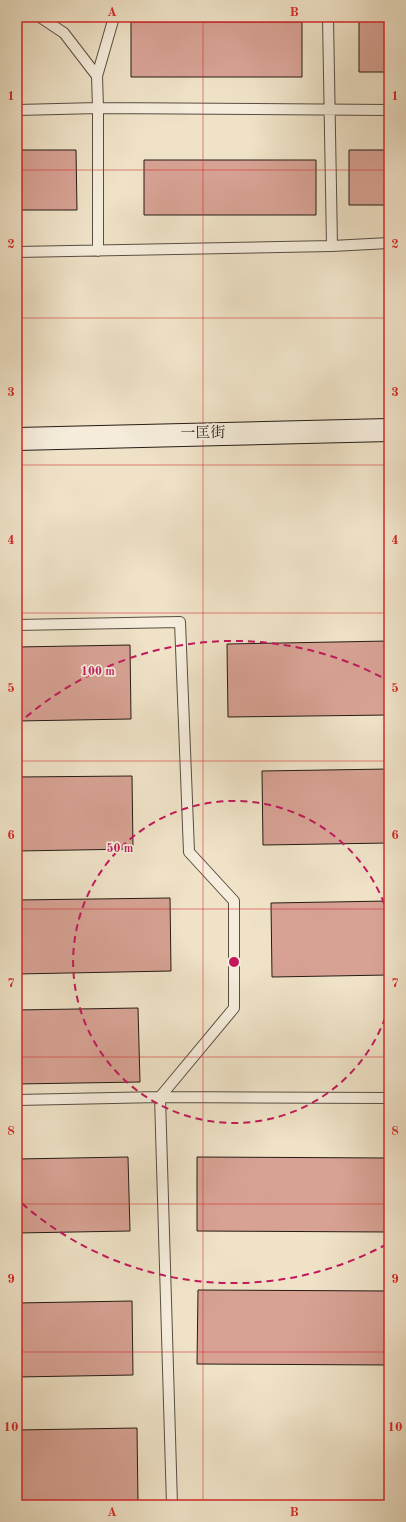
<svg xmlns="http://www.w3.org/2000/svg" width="406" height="1522" font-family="'Old Standard TT','Noto Serif SC',serif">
	<rect width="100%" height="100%" fill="#efe2c7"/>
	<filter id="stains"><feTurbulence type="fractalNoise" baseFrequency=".005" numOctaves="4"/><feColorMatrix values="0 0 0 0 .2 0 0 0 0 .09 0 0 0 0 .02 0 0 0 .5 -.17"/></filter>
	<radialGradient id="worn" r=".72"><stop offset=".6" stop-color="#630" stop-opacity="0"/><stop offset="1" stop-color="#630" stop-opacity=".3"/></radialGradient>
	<!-- building -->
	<path fill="#d7a294" stroke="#261c15" d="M359 17H389V72H359Z
		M131 22H302V77H131Z
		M17 150H76L77 210H17Z
		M349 150H389V205H349Z
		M144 160H316V215H144Z
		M389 641V715L228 717 227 644Z
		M130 645 131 719 17 721V647Z
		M389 769V843L263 845 262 771Z
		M132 776 133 849 17 851V777Z
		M170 898 171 971 17 974V900Z
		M389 901V975L272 977 271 903Z
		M138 1008 140 1082 17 1084V1010Z
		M128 1157 130 1231 17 1233V1159Z
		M197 1157 389 1158V1232L197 1231Z
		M198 1290 389 1291V1365L197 1364Z
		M132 1301 133 1375 17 1377V1303Z
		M137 1428 138 1502 17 1504V1430Z"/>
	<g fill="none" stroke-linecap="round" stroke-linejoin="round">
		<!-- lane casing -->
		<g stroke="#584e42" stroke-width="12">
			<path id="lane" d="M40 17 64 33 97 76 98 108V251
				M328 17 332 246
				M97 76 114 17
				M17 110 98 108 389 110
				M17 252 332 246 389 243
				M17 625 180 622 189 852 234 901V1008L160 1097 172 1505
				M17 1100 160 1097 389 1098"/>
		</g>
		<!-- secondary casing -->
		<g stroke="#261c15" stroke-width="24">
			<path id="secondary" d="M17 439 389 430"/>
		</g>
		<!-- lane -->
		<use href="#lane" stroke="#f5ecdb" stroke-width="10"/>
		<!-- secondary -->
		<use href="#secondary" stroke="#f5ecdb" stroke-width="22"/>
	</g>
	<!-- grid -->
	<path fill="none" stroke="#d62828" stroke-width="1" stroke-opacity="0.55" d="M203 17V1505M17 170H389M17 318H389M17 465H389M17 613H389M17 761H389M17 909H389M17 1057H389M17 1204H389M17 1352H389"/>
	<!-- distance rings -->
	<g fill="none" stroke="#c2185b" stroke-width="2" stroke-dasharray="7 5">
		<path d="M389 1006A161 161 0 1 1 389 918"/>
		<path d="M387 1244A321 321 0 0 1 17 1199M17 725A321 321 0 0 1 387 680"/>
	</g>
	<g text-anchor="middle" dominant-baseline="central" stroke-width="3.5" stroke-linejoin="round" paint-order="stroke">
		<!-- street labels -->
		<g font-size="15" fill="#261c15" stroke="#f5ecdb">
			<text transform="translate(203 434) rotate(-1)">一匡街</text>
		</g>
	</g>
	<circle cx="234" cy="962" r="6" fill="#c2185b" stroke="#f5ecdb" stroke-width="2"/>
	<g font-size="12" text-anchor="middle" font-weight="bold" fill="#c2185b" stroke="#f5ecdb" stroke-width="3.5" stroke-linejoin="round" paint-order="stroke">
		<text x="98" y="675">100 m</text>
		<text x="120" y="852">50 m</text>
	</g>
	<!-- margin -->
	<rect width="406" height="1522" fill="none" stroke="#efe2c7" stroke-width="44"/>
	<rect x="22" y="22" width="362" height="1478" fill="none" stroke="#d62828" stroke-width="1.5"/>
	<g font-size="13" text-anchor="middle" font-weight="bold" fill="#d62828">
		<text x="112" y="16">A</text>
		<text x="294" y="16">B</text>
		<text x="11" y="100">1</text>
		<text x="395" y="100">1</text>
		<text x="11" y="248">2</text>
		<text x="395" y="248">2</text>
		<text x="11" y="396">3</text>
		<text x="395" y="396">3</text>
		<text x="11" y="544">4</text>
		<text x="395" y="544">4</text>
		<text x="11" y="692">5</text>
		<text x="395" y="692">5</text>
		<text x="11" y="839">6</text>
		<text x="395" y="839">6</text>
		<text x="11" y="987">7</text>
		<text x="395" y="987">7</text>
		<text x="11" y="1135">8</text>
		<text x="395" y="1135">8</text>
		<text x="11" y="1283">9</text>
		<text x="395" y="1283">9</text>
		<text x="11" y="1431">10</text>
		<text x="395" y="1431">10</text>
		<text x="112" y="1516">A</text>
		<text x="294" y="1516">B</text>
	</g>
	<rect width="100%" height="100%" filter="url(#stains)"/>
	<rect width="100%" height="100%" fill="url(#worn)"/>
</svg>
